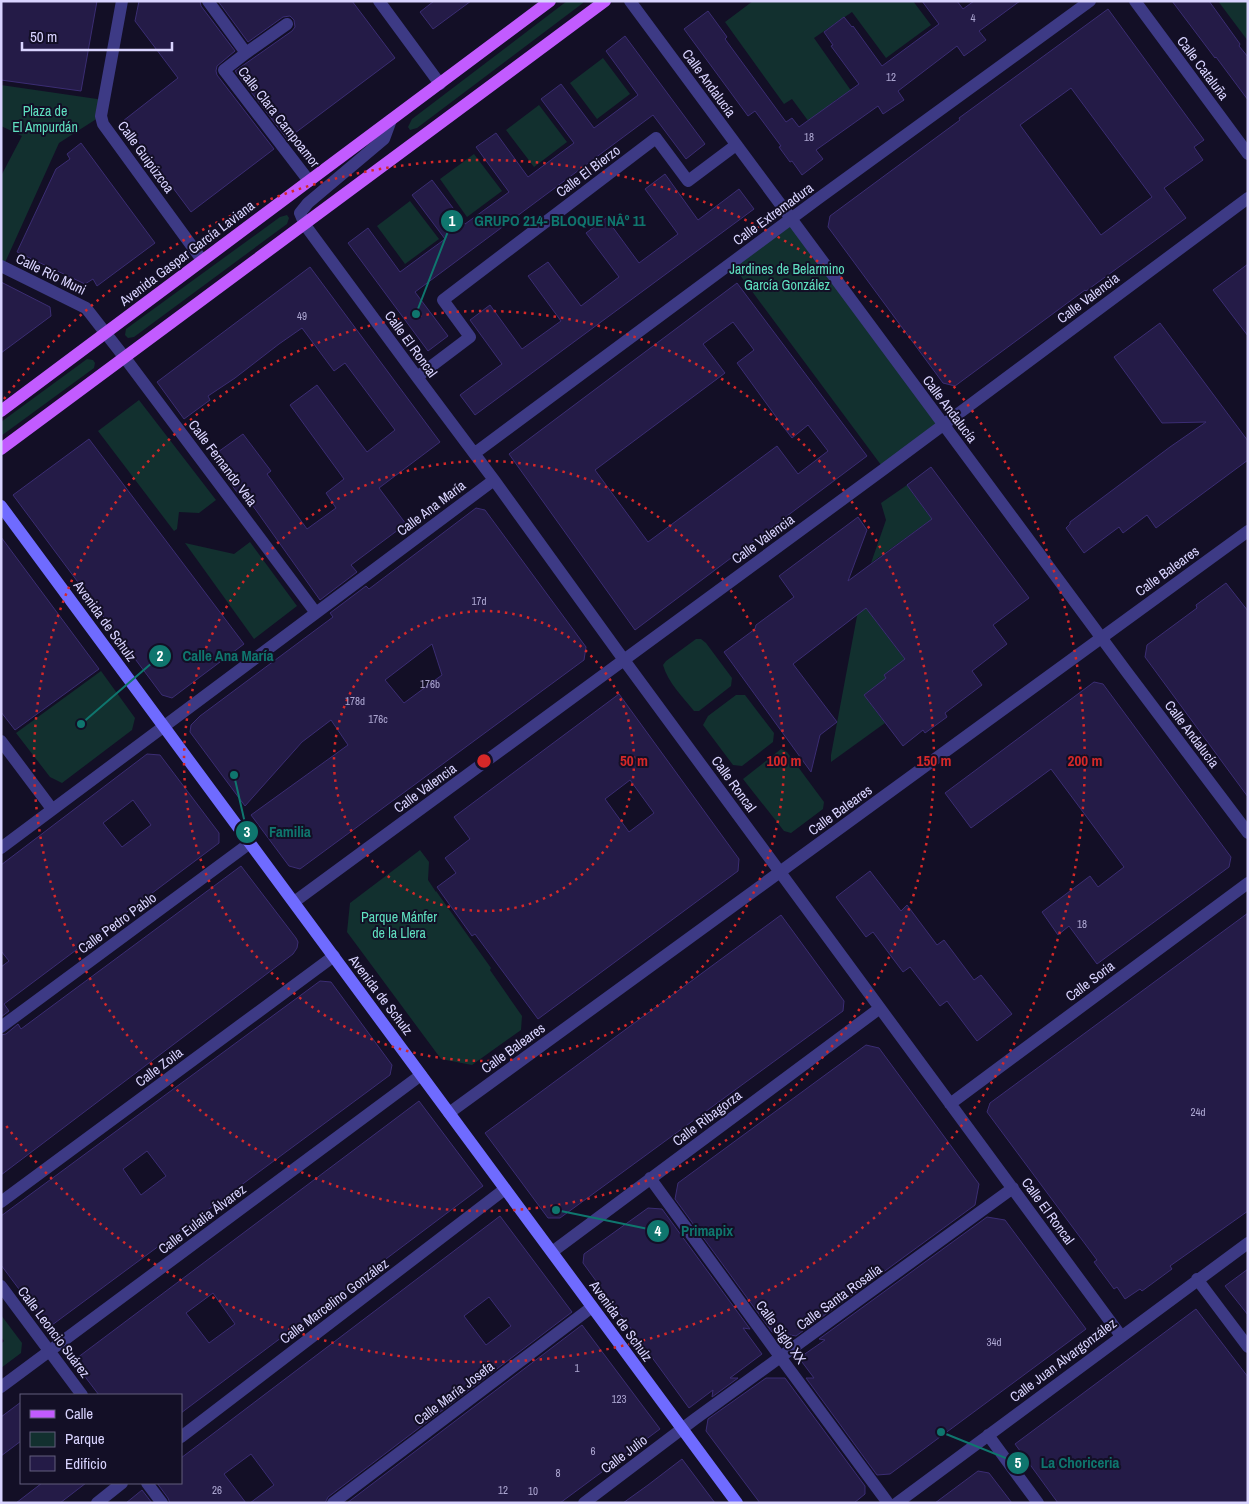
<svg xmlns="http://www.w3.org/2000/svg" width="1249" height="1504" font-family="'Archivo Narrow',sans-serif">
	<rect width="100%" height="100%" fill="#130f26"/>
	<!-- green -->
	<path fill="#12302f" d="M567 1H583V3L417 128 410 130 408 127 412 119Z
		M753 1H913L931 25 886 58 852 12 814 38 852 92 837 99 809 122 792 99 784 104 725 22Z
		M1218 1H1248V41Z
		M603 58 630 94 597 119 570 83Z
		M1 85 104 100 101 116 59 143 3 267 1 266V176L22 136 1 126Z
		M539 105 567 142 534 167 506 130Z
		M474 154 502 191 467 217 440 179Z
		M410 201 439 239 405 264 377 226Z
		M287 215 289 218 287 224 134 337 128 338 125 335 126 329 280 217Z
		M791 219 944 425 884 469 731 263Z
		M87 359 93 360 95 363 94 368 1 436V422Z
		M139 400 216 500 199 513 179 512 177 529 174 531 98 431Z
		M907 485 932 519 871 563 886 520 881 503Z
		M250 542 297 606 254 639 185 543 234 554Z
		M860 600 905 659 887 678 864 695 885 723 831 762V755Z
		M696 639H701L706 643 732 678 731 686 699 711H694C683 697 668 683 663 665L666 661Z
		M101 671 135 718 132 730 62 783 50 777 16 733Z
		M736 695H745L774 733 773 742 742 766 733 765 703 725 708 716Z
		M781 749 787 752 824 802 823 809 791 833 784 831 743 779Z
		M420 850 429 862 428 880 436 892V891L491 968 490 970 522 1016 521 1030 472 1065 441 1059 347 932 350 903Z
		M1 1315 22 1343 21 1353 1 1368V1344L4 1341 1 1337Z"/>
	<!-- building -->
	<path fill="#241b47" stroke="#3b2d73" fill-rule="evenodd" d="M1 1H97L81 91 1 80Z
		M139 1H200L201 6 235 51 217 66 216 71 217 75 274 149 191 212 123 121 178 78 135 21Z
		M218 1H352L395 58 287 139 235 71 292 31 295 27 294 20 290 16 283 17 248 42Z
		M434 1H471L433 29 420 12Z
		M922 1H957L963 9 974 1H1020L979 31 986 40 964 56 957 46 898 91 904 100 883 114 878 106 816 150 823 159 802 175 792 161 790 162 779 147 781 146 755 111 748 116 684 29 708 11 727 37 725 39 786 122 792 118 799 127 859 84 831 46 833 45 824 32 844 17 852 27 853 26 882 66 939 24Z
		M1172 1H1209L1240 44 1239 46 1248 57V100L1216 57 1215 58Z
		M1108 9 1204 140 1194 147 1203 160 1164 188 1186 218 1086 291 1085 290 955 386 943 383 828 227 830 216 960 120 959 118ZM1071 88 1152 197 1101 235 1020 125Z
		M625 36 705 144 686 159 653 115 626 135 415 292 448 336 428 351 348 243 368 228 400 272 445 239 412 195 432 180 465 224 509 192 476 147 496 133 528 177 574 143 541 99 561 84 594 128 638 95 606 51Z
		M81 143 155 243 97 286 93 279 85 284 17 252 56 169 70 159 67 154Z
		M665 174 698 220 739 189 754 209 475 415 460 395 502 364 470 320 490 305 522 349 561 321 528 276 548 262 581 306 619 277 586 233 606 218 639 263 678 234 645 189Z
		M1248 264V336L1213 290Z
		M310 267 440 442 379 488 406 524 351 565 357 572 320 600 243 492 239 495 211 457 243 434 271 471 267 474 307 529 336 508 326 493 344 479 290 405 317 385 367 452 395 430 345 363 334 371 302 328 279 344 235 378 208 396 210 400 184 419 157 382Z
		M1 282 50 307 51 316 1 353Z
		M737 283 867 456 635 630 509 454ZM733 322 754 350 737 363 782 425 792 438 808 425 828 451 798 474 777 446 648 542 595 470 725 373 703 344Z
		M1160 323 1248 441V460L1156 528 1147 515 1123 533 1119 527 1084 553 1066 528 1070 524V522L1170 447 1206 422 1162 423 1114 357Z
		M89 439 244 644 172 698 162 695 13 495Z
		M931 467 1029 598 993 625 1007 644 972 671 982 685 945 713 947 717 925 733 923 730 903 746 864 695 886 678 884 675 905 659 866 608 793 664 837 722 820 735 811 772 724 652 755 629 756 625 794 597 779 576 858 517 867 530 848 581 932 519 907 485Z
		M476 508 485 510 586 647 584 660 300 869 289 866 251 815 348 745 331 720 302 742 245 806 190 732 191 725 200 716 333 617 330 613 366 586 369 589ZM432 644 442 675 404 703 385 680Z
		M1 537 99 669 15 730 1 712Z
		M1226 583 1248 611V797L1145 657 1147 645 1197 608 1196 605Z
		M1094 682 1103 684 1231 857 1229 867 1097 964 1069 926 1058 935 1042 912 1090 876 1098 887 1124 867 1051 769 971 828 945 793Z
		M619 694 739 859 738 871 538 1019 475 934 472 936 437 887 456 873 445 858 470 839 454 817ZM630 780 654 813 629 832 605 799Z
		M147 754 160 755 219 833V843L4 1004 9 1011 1 1017V967L9 961 1 951V865ZM133 800 151 825 122 847 103 823Z
		M241 866 296 938 298 942 297 948 293 954 1 1175V1035L6 1034 18 1024 21 1029Z
		M870 871 901 911 907 905 937 945 944 940 974 980 981 975 1012 1014 977 1041 947 1001 940 1006 910 967 903 972 873 932 866 937 836 897Z
		M1248 913V1211L1170 1266 1172 1269 1142 1291 1140 1289 1125 1299 1117 1287 1114 1289 1094 1262 1097 1260 987 1112 990 1103Z
		M781 915 844 1001 843 1011 560 1218H548L485 1133Z
		M320 981 331 982 392 1065 390 1075 48 1328 1 1265V1216ZM147 1151 166 1176 141 1195 123 1169Z
		M866 1045 879 1048 979 1184 975 1205 796 1336 772 1332 675 1199 678 1183Z
		M419 1101 483 1186 181 1413V1395H99L73 1361ZM213 1293 235 1324 209 1343 186 1313Z
		M648 1208 662 1209 750 1329 743 1328 762 1354 730 1378H738L712 1397 713 1390 689 1408 583 1263 584 1254Z
		M500 1216 572 1312 328 1497 325 1503H250L274 1485 251 1454 224 1474 246 1503H170L168 1498 157 1483H181V1458ZM489 1297 511 1326 486 1345 464 1316Z
		M987 1217 1005 1220 1086 1329 890 1474 877 1475 806 1378H814L799 1358 825 1340 819 1339Z
		M1248 1269V1315L1225 1286Z
		M1196 1309 1248 1377V1503H1058L1015 1444Z
		M582 1325 660 1429 560 1503H347Z
		M766 1378H785L865 1486V1494L854 1503H760L706 1431 708 1419Z
		M21 1402V1441L1 1456V1417Z
		M682 1459 715 1503H623L648 1485Z
		M978 1471 989 1473 1012 1503H935Z
		M42 1483H86L60 1503H16Z
		M142 1490 152 1503H126Z"/>
	<g fill="none" stroke-linecap="round" stroke-linejoin="round">
		<!-- street -->
		<path stroke="#3d3a85" stroke-width="12" d="M122 1 101 116 103 124 202 260
			M208 1 246 53 224 70 309 181
			M379 1 440 84
			M630 1 1126 671 1248 833
			M1135 1 1248 154
			M246 53 287 24
			M391 120 384 139 308 203 300 213 305 225 417 377 494 480 624 660 1121 1336
			M1 266 86 308 125 358 316 613
			M417 377 470 337 443 300 656 138 688 181 736 145
			M475 453 819 198 1090 1
			M1 741 52 809
			M1 848 494 480
			M294 902 884 469 1248 198
			M1 1027 250 843
			M950 1104 1248 883
			M449 1113 1248 531
			M650 1178 781 1358 888 1503
			M1 1202 334 956
			M552 1252 880 1008
			M1197 1279 1248 1347
			M1 1286 82 1395
			M1 1387 421 1075
			M988 1435 1038 1503
			M181 1437 505 1189
			M147 1483 162 1503
			M97 1503 122 1483
			M333 1503 592 1307
			M584 1503 695 1419 1013 1188
			M897 1503 1248 1243"/>
		<!-- secondary -->
		<path stroke="#6f6bff" stroke-width="12" d="M1 506 737 1503"/>
		<!-- primary -->
		<path stroke="#c25bff" stroke-width="12" d="M1 411 550 1
			M1 449 605 1"/>
	</g>
	<!-- distance rings -->
	<g fill="none" stroke="#d62828" stroke-width="2.5" stroke-dasharray="2.5 5">
		<circle cx="484" cy="761" r="150"/>
		<circle cx="484" cy="761" r="300"/>
		<circle cx="484" cy="761" r="450"/>
		<path d="M4 399A601 601 0 1 1 4 1123"/>
	</g>
	<g text-anchor="middle" dominant-baseline="central" stroke-width="4" stroke-linejoin="round" paint-order="stroke">
		<!-- number labels -->
		<g font-size="11" fill="#aca6d1">
			<text x="973" y="18">4</text>
			<text x="891" y="77">12</text>
			<text x="809" y="137">18</text>
			<text x="302" y="316">49</text>
			<text x="479" y="601">17d</text>
			<text x="430" y="684">176b</text>
			<text x="355" y="701">178d</text>
			<text x="378" y="719">176c</text>
			<text x="1082" y="924">18</text>
			<text x="1198" y="1112">24d</text>
			<text x="994" y="1342">34d</text>
			<text x="577" y="1368">1</text>
			<text x="619" y="1399">123</text>
			<text x="593" y="1451">6</text>
			<text x="558" y="1473">8</text>
			<text x="217" y="1490">26</text>
			<text x="503" y="1490">12</text>
			<text x="533" y="1491">10</text>
		</g>
		<!-- street labels -->
		<g font-size="14" fill="#d9d4ff" stroke="#130f26">
			<text transform="translate(1203 68) rotate(53)">Calle Cataluña</text>
			<text transform="translate(709 83) rotate(54)">Calle Andalucía</text>
			<text transform="translate(279 117) rotate(52)">Calle Clara Campoamor</text>
			<text transform="translate(146 157) rotate(54)">Calle Guipúzcoa</text>
			<text transform="translate(588 171) rotate(-37)">Calle El Bierzo</text>
			<text transform="translate(773 214) rotate(-36)">Calle Extremadura</text>
			<text transform="translate(187 253) rotate(-37)">Avenida Gaspar García Laviana</text>
			<text transform="translate(51 274) rotate(26)">Calle Río Muni</text>
			<text transform="translate(1088 298) rotate(-37)">Calle Valencia</text>
			<text transform="translate(411 344) rotate(54)">Calle El Roncal</text>
			<text transform="translate(950 409) rotate(53)">Calle Andalucía</text>
			<text transform="translate(223 463) rotate(53)">Calle Fernando Vela</text>
			<text transform="translate(431 508) rotate(-37)">Calle Ana María</text>
			<text transform="translate(763 539) rotate(-36)">Calle Valencia</text>
			<text transform="translate(1167 571) rotate(-36)">Calle Baleares</text>
			<text transform="translate(105 621) rotate(54)">Avenida de Schulz</text>
			<text transform="translate(1192 734) rotate(53)">Calle Andalucía</text>
			<text transform="translate(734 784) rotate(54)">Calle Roncal</text>
			<text transform="translate(425 788) rotate(-36)">Calle Valencia</text>
			<text transform="translate(840 810) rotate(-36)">Calle Baleares</text>
			<text transform="translate(117 923) rotate(-36)">Calle Pedro Pablo</text>
			<text transform="translate(1090 981) rotate(-37)">Calle Soria</text>
			<text transform="translate(381 995) rotate(53)">Avenida de Schulz</text>
			<text transform="translate(513 1048) rotate(-36)">Calle Baleares</text>
			<text transform="translate(159 1067) rotate(-37)">Calle Zoila</text>
			<text transform="translate(707 1118) rotate(-37)">Calle Ribagorza</text>
			<text transform="translate(1048 1211) rotate(54)">Calle El Roncal</text>
			<text transform="translate(202 1219) rotate(-37)">Calle Eulalia Álvarez</text>
			<text transform="translate(839 1297) rotate(-36)">Calle Santa Rosalía</text>
			<text transform="translate(334 1301) rotate(-37)">Calle Marcelino González</text>
			<text transform="translate(621 1321) rotate(54)">Avenida de Schulz</text>
			<text transform="translate(54 1332) rotate(53)">Calle Leoncio Suárez</text>
			<text transform="translate(781 1332) rotate(54)">Calle Siglo XX</text>
			<text transform="translate(1063 1360) rotate(-37)">Calle Juan Alvargonzález</text>
			<text transform="translate(454 1393) rotate(-37)">Calle María Josefa</text>
			<text transform="translate(624 1454) rotate(-37)">Calle Julio</text>
		</g>
		<!-- park labels -->
		<g font-size="14" fill="#5fe0c0" stroke="#130f26">
			<text x="45" y="111">Plaza de<tspan x="45" dy="16">El Ampurdán</tspan></text>
			<text x="787" y="269">Jardines de Belarmino<tspan x="787" dy="16">García González</tspan></text>
			<text x="399" y="917">Parque Mánfer<tspan x="399" dy="16">de la Llera</tspan></text>
		</g>
	</g>
	<circle cx="484" cy="761" r="8" fill="#d62828" stroke="#130f26" stroke-width="2.5"/>
	<g font-size="15" text-anchor="middle" font-weight="bold" fill="#d62828" stroke="#130f26" stroke-width="4" stroke-linejoin="round" paint-order="stroke">
		<text x="634" y="766">50 m</text>
		<text x="784" y="766">100 m</text>
		<text x="934" y="766">150 m</text>
		<text x="1085" y="766">200 m</text>
	</g>
	<!-- callouts -->
	<path fill="none" stroke="#0f766e" stroke-width="2" d="M416 314L452 221M81 724L160 656M234 775L247 832M556 1210L658 1231M941 1432L1018 1463"/>
	<g fill="#0f766e" stroke="#130f26" stroke-width="2">
		<circle cx="416" cy="314" r="5"/>
		<circle cx="81" cy="724" r="5"/>
		<circle cx="234" cy="775" r="5"/>
		<circle cx="556" cy="1210" r="5"/>
		<circle cx="941" cy="1432" r="5"/>
		<circle cx="452" cy="221" r="12"/>
		<circle cx="160" cy="656" r="12"/>
		<circle cx="247" cy="832" r="12"/>
		<circle cx="658" cy="1231" r="12"/>
		<circle cx="1018" cy="1463" r="12"/>
	</g>
	<g font-size="15" text-anchor="middle" font-weight="bold" fill="#fff">
		<text x="452" y="226">1</text>
		<text x="160" y="661">2</text>
		<text x="247" y="837">3</text>
		<text x="658" y="1236">4</text>
		<text x="1018" y="1468">5</text>
	</g>
	<g font-size="15" text-anchor="middle" font-weight="bold" fill="#0f766e" stroke="#130f26" stroke-width="4" stroke-linejoin="round" paint-order="stroke">
		<text x="560" y="226">GRUPO 214- BLOQUE NÂº 11</text>
		<text x="228" y="661">Calle Ana María</text>
		<text x="290" y="837">Familia</text>
		<text x="707" y="1236">Primapix</text>
		<text x="1080" y="1468">La Choriceria</text>
	</g>
	<!-- border -->
	<rect width="1249" height="1504" fill="none" stroke="#d9d4ff" stroke-width="5"/>
	<!-- legend -->
	<rect x="20" y="1394" width="162" height="90" fill="#130f26" stroke="#625e7d"/>
	<rect x="30" y="1410" width="25" height="8" fill="#c25bff" stroke="#625e7d"/>
	<text x="65" y="1419" font-size="15" fill="#d9d4ff">Calle</text>
	<rect x="30" y="1432" width="25" height="15" fill="#12302f" stroke="#625e7d"/>
	<text x="65" y="1444" font-size="15" fill="#d9d4ff">Parque</text>
	<rect x="30" y="1456" width="25" height="15" fill="#241b47" stroke="#625e7d"/>
	<text x="65" y="1469" font-size="15" fill="#d9d4ff">Edificio</text>
	<!-- scale -->
	<path d="M22 42v8h150v-8" fill="none" stroke="#d9d4ff" stroke-width="2.5"/>
	<text x="30" y="42" font-size="15" fill="#d9d4ff" stroke="#130f26" stroke-width="4" paint-order="stroke">50 m</text>
</svg>
